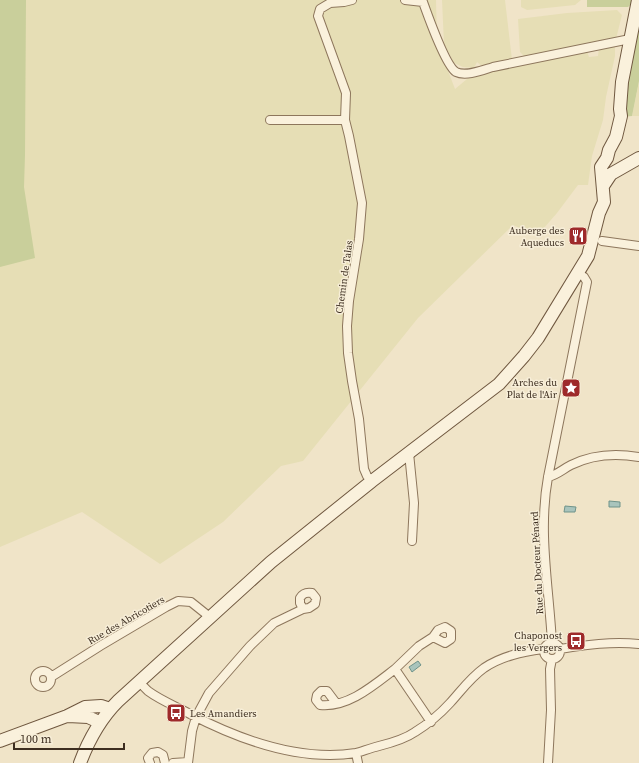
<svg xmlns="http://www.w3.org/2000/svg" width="639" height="763" font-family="'Source Serif 4',serif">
	<rect width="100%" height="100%" fill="#f0e4c8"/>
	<!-- farmland -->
	<path fill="#e6deb5" d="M0 0H436L437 42 455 89 473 74 587 51 589 57 598 56 599 48 615 45V56L606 97 603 120 592 156 588 185H578L557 213 537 236 513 225 418 318 303 461 281 466 223 522 160 564 82 512 0 547Z
		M442 0H505L512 60 483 67 477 62 474 68 463 67 454 63 444 44Z
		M521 0H581L575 5 527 10 521 7Z
		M617 10 622 15 616 39 525 57 520 52 518 19 567 13Z
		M639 82V116H632Z"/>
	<!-- green -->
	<path fill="#c9cf9b" d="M0 0H26L25 155 24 187 35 258 0 267Z
		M587 0H634V2L628 7H587Z
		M639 14V81L632 116 622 117Z"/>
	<!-- water -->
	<path fill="#a9c4bc" stroke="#6f938a" d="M609 501 620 502V507H609Z
		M565 506 576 507 575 512H564Z
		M418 661 421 665 412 672 409 667Z"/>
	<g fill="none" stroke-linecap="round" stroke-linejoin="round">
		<!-- street casing -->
		<g stroke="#8d765c" stroke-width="10">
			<path id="street" d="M352 0 344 2 330 3 320 9 318 16 346 93 345 120 349 136 362 203 359 239 349 301 347 326 348 353 352 381 359 419 364 469 367 476 372 481
				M405 0 423 2C428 16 446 66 456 72 466 77 483 70 493 67L630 39
				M270 120H345
				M602 241 639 246
				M409 453 414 503 412 541
				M548 477C557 475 563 469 571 465 593 454 615 453 639 457
				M544 651a8 8 0 1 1 16 0a8 8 0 1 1-16 0Z
				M552 643C549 587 538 532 548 477L587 282 584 277 578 273
				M560 649C586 645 612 641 639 644
				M395 669 419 646 433 637 438 630 445 627 451 631V639L445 643 433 637
				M35 679a8 8 0 1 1 16 0a8 8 0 1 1-16 0Z
				M51 677 100 646 166 607 178 601 191 602 211 618
				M139 682C142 685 145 688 148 691 160 700 177 707 190 714 240 740 299 762 356 753 363 751 371 748 379 746 391 743 405 739 415 732 428 724 440 714 450 703 461 691 470 678 484 668 502 656 522 652 543 649
				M336 703 327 691H321L317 695 316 700 320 705C348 708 374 685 395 669L431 722
				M356 753 358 763
				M150 763 148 758 152 753 158 752 163 755 165 763
				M173 763 188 762
				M188 763 192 731 196 717 209 693 250 646 274 623 303 609 309 608 315 604 316 598 312 593C306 592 303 593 300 598V603L303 609
				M548 763 551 710 550 669 552 659"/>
		</g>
		<!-- secondary casing -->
		<g stroke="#6f573f" stroke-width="14">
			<path id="secondary" d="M603 186 611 174 639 158
				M68 716 88 717 99 722
				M0 741 67 716 85 707 101 706 110 709
				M80 763C89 739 100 719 118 701L271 562 372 481 499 384 524 356 538 338 588 256 599 213 604 202 601 167 607 158 609 150 616 137 621 116 620 109 622 82 638 0"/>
		</g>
		<!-- street -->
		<use href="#street" stroke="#faf1dc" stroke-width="8"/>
		<!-- secondary -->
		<use href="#secondary" stroke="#faf1dc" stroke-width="12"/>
	</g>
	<!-- icons -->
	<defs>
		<g id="restaurant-square" transform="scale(1)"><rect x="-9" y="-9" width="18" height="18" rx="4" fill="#9e2a2b" stroke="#f7eed8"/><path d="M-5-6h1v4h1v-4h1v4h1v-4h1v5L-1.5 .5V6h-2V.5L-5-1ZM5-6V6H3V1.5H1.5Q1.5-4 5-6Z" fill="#fff"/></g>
		<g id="sight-square" transform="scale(1)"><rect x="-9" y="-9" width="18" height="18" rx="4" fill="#9e2a2b" stroke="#f7eed8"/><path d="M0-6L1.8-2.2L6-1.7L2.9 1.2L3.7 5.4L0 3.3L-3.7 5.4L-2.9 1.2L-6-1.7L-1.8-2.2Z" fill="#fff"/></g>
		<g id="bus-square" transform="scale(1)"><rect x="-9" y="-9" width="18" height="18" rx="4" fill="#9e2a2b" stroke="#f7eed8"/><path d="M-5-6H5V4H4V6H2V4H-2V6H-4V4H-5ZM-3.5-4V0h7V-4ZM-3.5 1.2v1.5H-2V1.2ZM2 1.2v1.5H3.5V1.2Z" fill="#fff"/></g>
	</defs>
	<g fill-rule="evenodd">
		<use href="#restaurant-square" x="578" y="236"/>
		<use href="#sight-square" x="571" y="388"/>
		<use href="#bus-square" x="576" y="641"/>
		<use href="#bus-square" x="176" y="713"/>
	</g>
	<g text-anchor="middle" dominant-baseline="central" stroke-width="3" stroke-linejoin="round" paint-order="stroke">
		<!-- poi labels -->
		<g font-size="10" fill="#3d2e20" stroke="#f7eed8" text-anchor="end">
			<text x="564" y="230">Auberge des<tspan x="564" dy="12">Aqueducs</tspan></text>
			<text x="557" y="382">Arches du<tspan x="557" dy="12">Plat de l'Air</tspan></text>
			<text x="562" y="635">Chaponost<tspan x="562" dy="12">les Vergers</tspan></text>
			<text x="190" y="713" text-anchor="start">Les Amandiers</text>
		</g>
		<!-- street labels -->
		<g font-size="10" fill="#3d2e20" stroke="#f7eed8">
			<text transform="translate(344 277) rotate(-82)">Chemin de Talas</text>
			<text transform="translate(537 563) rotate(-93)">Rue du Docteur Pénard</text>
			<text transform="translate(126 620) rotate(-30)">Rue des Abricotiers</text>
		</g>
	</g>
	<!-- scale -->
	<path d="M14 743v6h110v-6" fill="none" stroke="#3d2e20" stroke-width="2"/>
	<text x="20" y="743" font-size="12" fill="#3d2e20" stroke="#f7eed8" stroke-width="3" paint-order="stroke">100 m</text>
</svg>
